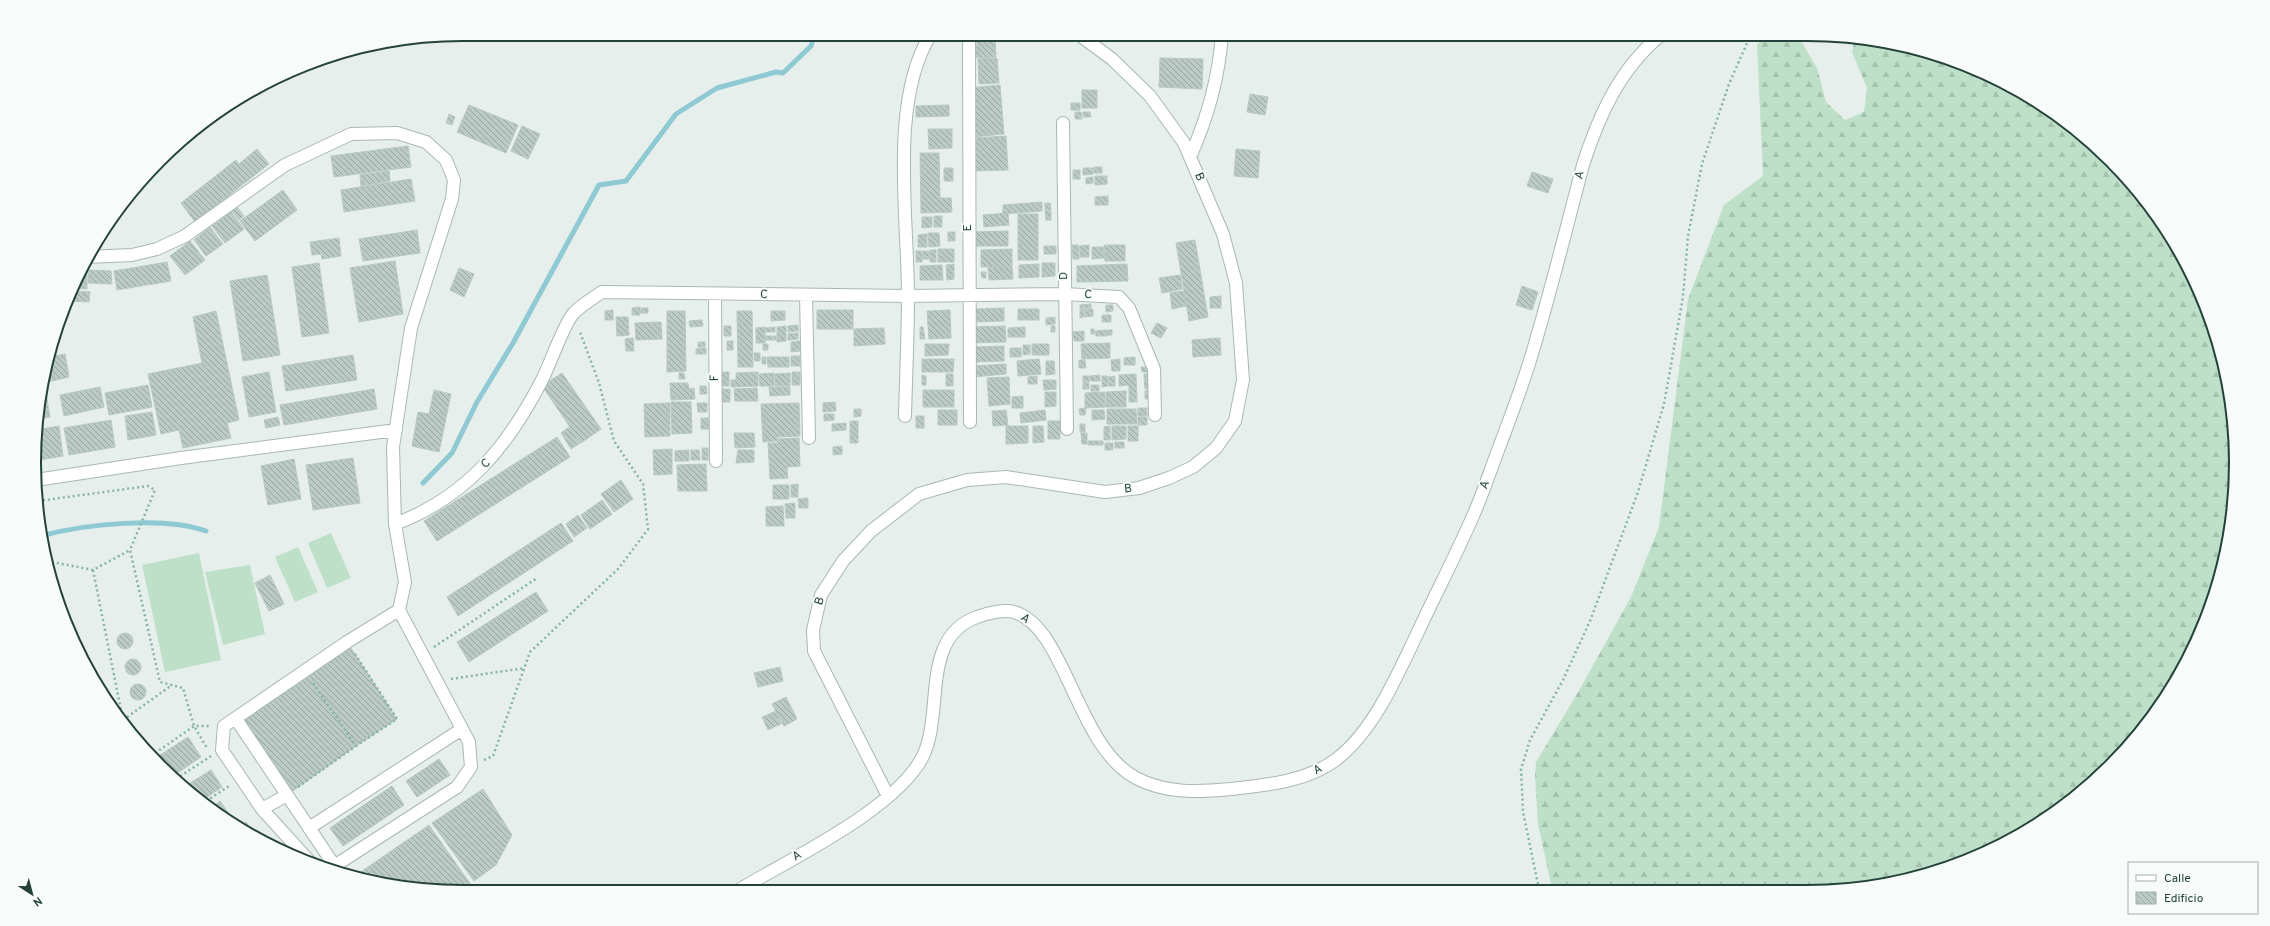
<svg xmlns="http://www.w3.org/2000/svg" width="2270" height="926" font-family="Overpass,sans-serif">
	<defs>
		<pattern id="forest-firs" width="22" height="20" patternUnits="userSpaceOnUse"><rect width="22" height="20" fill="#bfe0c8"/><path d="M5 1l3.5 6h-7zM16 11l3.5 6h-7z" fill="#a4c1ad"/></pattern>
		<pattern id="building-back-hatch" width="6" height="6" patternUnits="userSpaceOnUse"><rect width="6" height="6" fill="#bbcac4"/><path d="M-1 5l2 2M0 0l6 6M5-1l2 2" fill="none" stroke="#98a6a0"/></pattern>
	</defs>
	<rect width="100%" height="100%" fill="#e6efeb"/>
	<!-- forest -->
	<path fill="url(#forest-firs)" d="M1766 34H1797L1817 68 1826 102 1845 120 1864 112 1867 88 1852 52 1855 37 1945 57 2021 91 2090 140 2147 202 2192 273 2221 352 2235 435 2232 519 2213 601 2164 701 2090 786 1997 848 1945 869 1863 888 1552 889 1538 824 1535 776 1536 762 1580 689 1631 597 1659 527 1688 299 1724 205 1763 176 1757 45Z"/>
	<!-- pitch -->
	<path fill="#bfe0c8" d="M331 533 351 578 327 588 308 543Z
		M298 547 318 592 295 602 275 557Z
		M199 553 221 660 165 672 142 565Z
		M250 565 265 634 223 645 205 572Z"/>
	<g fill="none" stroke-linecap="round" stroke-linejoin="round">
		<!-- stream -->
		<path stroke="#8ec9d4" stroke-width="5" d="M423 483 452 453 477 402 513 343 599 185 626 181 676 114 717 88 776 72 783 73 811 46 815 34
			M41 536C84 524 164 516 206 531"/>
	</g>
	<!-- building -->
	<path fill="url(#building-back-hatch)" stroke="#b8c9c2" d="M995 37 996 57 971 58V47L977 46V38Z
		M997 58 999 83 979 84 978 59Z
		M1160 58 1203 59 1202 89 1159 87Z
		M1000 85 1004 134 972 137 969 88Z
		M1082 90H1097V108H1082Z
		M1250 94 1268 97 1265 115 1247 112Z
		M1071 103H1080V110H1071Z
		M469 105 518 125 506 153 457 132Z
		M949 105V116L916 117V106Z
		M1075 112H1081L1082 119H1075Z
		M1083 112H1090L1091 117H1083Z
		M449 114 455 117 452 125 446 123Z
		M522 126 540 134 528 159 511 151Z
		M928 129H952V148L929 149Z
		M1006 136 1008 170 975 171 974 138Z
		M408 146 411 167 334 177 331 156Z
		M257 149 269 164 195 222 181 203 236 160 239 164Z
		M1236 149 1260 151 1258 178 1234 176Z
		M920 153H939L940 198H951L952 212 921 213Z
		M1094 167H1102V173H1094Z
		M944 168H953V181H944Z
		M1083 168H1093V174L1083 175Z
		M1073 170H1080V179H1073Z
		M389 171 390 181 361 186 360 175Z
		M1532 172 1553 179 1548 193 1527 186Z
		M1095 176H1107V184L1095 185Z
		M1093 177V183L1086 184V178Z
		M411 179 415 201 344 212 341 190Z
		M283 190 297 210 255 241 240 221Z
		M1108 196V205H1095V197Z
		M1042 202V211L1003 214V205Z
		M1045 203H1050L1051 210H1045Z
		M237 207 244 216 239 220 232 211Z
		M1045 211H1051V220H1046Z
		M231 212 244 229 225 243 212 226Z
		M1008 213 1009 225 984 227 983 215Z
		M1018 214H1038V260H1018Z
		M934 216H942V227H934Z
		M922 217H932V227L922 228Z
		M210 227 223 244 206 256 194 240Z
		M417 230 420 253 363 261 359 239Z
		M1008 231V246H970V232Z
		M948 232H955V241H948Z
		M928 233H939L940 246 929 247Z
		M927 234V247H918V235Z
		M339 238 341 256 322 259 321 254 312 255 310 242Z
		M1195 240 1208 317 1189 321 1176 243Z
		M190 241 205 260 185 275 170 256Z
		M1072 245H1079V259H1073Z
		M1089 245V257H1080V246Z
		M1104 245H1125V261H1105Z
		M1044 246H1056V254H1044Z
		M1092 247H1103L1104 258 1092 259Z
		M938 249H954V262H938Z
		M1012 249V266L981 267V250Z
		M930 250H936V262H930Z
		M916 251H922V262H916Z
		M923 251H929V259H923Z
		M395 261 403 314 359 322 350 268Z
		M167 262 171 281 117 290 114 271Z
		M319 263 329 333 302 337 292 267Z
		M1042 263H1055V276L1042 277Z
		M954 264V279L947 280 946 265Z
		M1039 264V277L1019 278V265Z
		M1127 264 1128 281 1077 282V266Z
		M84 265 87 266V289L73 288Z
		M942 265 943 280H920V266Z
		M1012 266 1013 279 989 280 988 267Z
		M459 268 474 274 464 297 450 290Z
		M89 270 111 271 112 284 88 283Z
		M981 272H986V278H982Z
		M267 275 280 355 243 361 230 281Z
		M1180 275 1182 289 1162 293 1159 278Z
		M1522 286 1538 292 1532 310 1516 305Z
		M72 291 90 292 89 302 68 301Z
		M1183 291 1186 306 1172 309 1170 293Z
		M1221 296V308H1210V297Z
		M1091 304V308H1080V305Z
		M1106 305H1113V311L1106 312Z
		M640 307V315H632V308Z
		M641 308H648V313H641Z
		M1004 308V321L975 322V309Z
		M1018 309H1039V320H1018Z
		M1080 309H1084V317L1080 318Z
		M1085 309H1093V316L1085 317Z
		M613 310V320H605V311Z
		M817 310H853V329H817Z
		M950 310 951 338 929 339 927 311Z
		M216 311 239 420 227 423 231 438 183 448 179 430 161 434 148 374 202 363 193 317Z
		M667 311H685L686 371 667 372Z
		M737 311H752L753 367H738Z
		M771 311H785V320L771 321Z
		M1102 315H1111V322H1102Z
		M616 317H628L629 335 617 336Z
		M1055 317V324L1046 325V318Z
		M702 320 703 326 690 327 689 321Z
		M661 322 662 339 636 340 635 323Z
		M1157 323 1167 328 1161 338 1151 333Z
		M798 325V331L788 332V326Z
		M724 326H731V336H724Z
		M786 326V341L777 342V327Z
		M1005 326 1006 342 971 343V327Z
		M1051 326H1055V332H1051Z
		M765 327V343H756V328Z
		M775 327V332H766L765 328Z
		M920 327H923L925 339H920Z
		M1025 327V337H1008V328Z
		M884 328 885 344 854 346V329Z
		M1091 329H1094V334H1091Z
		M1106 330 1107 336H1096L1095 331Z
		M1107 330H1112V335H1107Z
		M1084 331V341H1074L1073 332Z
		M798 333V339L788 340V334Z
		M765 336H776V340H765Z
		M633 338 634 351H626L625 339Z
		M1220 338 1221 355 1193 357 1192 340Z
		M727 341H733V350H727Z
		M800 341V351L791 352V342Z
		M698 342H705V347H698Z
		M1110 343V358L1082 359 1081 344Z
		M763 344H768V350H763Z
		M925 344H949L948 355 925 356Z
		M1032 344H1049V355H1032Z
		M1023 345H1030V354L1023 355Z
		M1004 346V361L973 362V347Z
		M706 348V354H696V349Z
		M1010 348H1021V357H1010Z
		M754 353H760V361H755Z
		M65 354 69 377 43 383 49 357Z
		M353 355 357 380 286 391 282 366Z
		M791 356H800V366H791Z
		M762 357H766V364H762Z
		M767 357H789V367H768Z
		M1135 357V365H1124V358Z
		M922 359H954L953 372H922Z
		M1039 359 1041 374 1018 376 1017 361Z
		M1120 359V371H1112L1111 360Z
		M1079 360H1085L1086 368H1079Z
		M1046 361H1054L1055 374 1046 375Z
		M1006 364V374L974 377 973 366Z
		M1141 367H1149L1150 372H1142Z
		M269 372 276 412 249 417 242 377Z
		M721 372H729V386H721Z
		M758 372V386L731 387V380H736V373Z
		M792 372H800V385H792Z
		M562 373 601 429 581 443 542 386Z
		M679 373H684L685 379H679Z
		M774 373V386H760L759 374Z
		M790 373V386H775V374Z
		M946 374H953V386H946Z
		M1136 374 1137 402H1129V385L1119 386V375Z
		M1144 374H1151V378H1144Z
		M922 375 926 376V385H922Z
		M1100 375V381H1090V376Z
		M1037 376V384H1028V377Z
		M1083 376H1089V382H1083Z
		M1102 376H1108V386L1102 387Z
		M1115 376V386H1109V377Z
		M1009 377 1010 404 989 406 987 378Z
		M1144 379H1151V389H1145Z
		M1043 380H1056V389L1044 390Z
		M670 383H688L689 389 694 388 695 399 671 400Z
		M1083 383H1089V389H1083Z
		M148 385 152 407 109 415 105 393Z
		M1091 385H1099V391H1091Z
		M700 386H706L707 394H700Z
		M100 387 104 407 64 416 60 395Z
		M769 387H790V395L770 396Z
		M757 388 758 401H735L734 389Z
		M374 389 377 409 284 425 280 405Z
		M722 389H730V402H722Z
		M434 390 451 394 439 452 412 446 418 412 429 414Z
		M923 390H954V407H923Z
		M1126 391V407H1106V392Z
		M1145 391H1150L1151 399H1145Z
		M1045 392H1056V406L1045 407Z
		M1105 392V407L1085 408V393Z
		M46 393 50 417 37 419 41 394Z
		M1023 396V408H1012V397Z
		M671 402H691L692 433 672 434Z
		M835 402 836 411 823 412V403Z
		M670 403V436L645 437 644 404Z
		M697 403H707V412H698Z
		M799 403 800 436 777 437V441L763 442 761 404Z
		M1086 408 1085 415H1080L1079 409Z
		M1138 408H1147V416H1138Z
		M854 409H861V416L854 417Z
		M1107 409H1136L1137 424H1107Z
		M938 410H957V425H938Z
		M1006 410 1008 425 993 426 992 411Z
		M1045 410 1046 420 1021 423 1020 413Z
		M1092 410H1104L1105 419 1092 420Z
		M152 412 156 435 128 440 125 416Z
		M824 414H834V420L824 421Z
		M916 416H924V428H916Z
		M278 417 280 425 266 428 264 420Z
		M1138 417H1147V425H1138Z
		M701 418H708L709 429H701Z
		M111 420 115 447 69 455 64 428Z
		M850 421H858V443H850Z
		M1048 421H1060V439H1048Z
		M846 423V430L832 431V424Z
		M1080 424H1085V432H1080Z
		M59 426 63 456 34 461 36 430Z
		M1006 426H1028V443L1006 444Z
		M1033 426H1043L1044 442 1033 443Z
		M1110 426V440H1104V427Z
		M1112 426H1126V439L1112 440Z
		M1128 426H1138V441H1128Z
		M569 427 580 443 571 449 561 433Z
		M734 433H754L755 447 735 448Z
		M1081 433H1087V444H1082Z
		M557 437 570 457 437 541 424 521Z
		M799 438 800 466 787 467 788 478 770 479 768 443H778L777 439Z
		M1088 441H1103V445H1088Z
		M1115 442H1124V448H1115Z
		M1105 443H1113V450H1105Z
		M842 446V454L833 455V447Z
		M702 448H708V460H702Z
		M672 449V474L654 475 653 450Z
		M689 450V461H675V451Z
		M691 450H699L700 460H691Z
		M738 450H754V462L736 463Z
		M353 458 360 503 313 510 306 465Z
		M294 459 301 499 268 505 261 466Z
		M706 464 707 491H678L677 465Z
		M621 480 633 499 614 512 601 494Z
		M798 484V497H791V485Z
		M773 485H789V499H773Z
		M808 498V508H799L798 499Z
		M602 500 612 514 590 529 581 515Z
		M795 503V518H786L785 504Z
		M783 506 784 526H766V507Z
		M578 515 587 528 574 537 566 524Z
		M561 523 573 541 458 616 447 597Z
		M270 575 284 604 269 611 255 583Z
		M536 592 548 611 469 662 457 642Z
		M117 641a8 8 0 1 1 16 0a8 8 0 1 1-16 0Z
		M347 642 397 719 356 746 305 671Z
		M125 667a8 8 0 1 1 16 0a8 8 0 1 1-16 0Z
		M780 667 783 681 758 687 754 673Z
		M305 671 356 746 287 795 236 719Z
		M130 692a8 8 0 1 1 16 0a8 8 0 1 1-16 0Z
		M786 697 797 719 784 726 772 704Z
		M776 711 781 724 768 730 762 717Z
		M188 737 201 757 173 776 154 759Z
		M439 759 450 775 417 797 406 781Z
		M211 770 222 787 200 802 184 787Z
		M392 786 404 805 343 846 330 828Z
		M483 789 512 835 496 865 474 881 432 823Z
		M220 801 233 820 230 822 210 809Z
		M246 822 257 838 238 828Z
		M429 825 471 885 460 892 407 888 355 876Z"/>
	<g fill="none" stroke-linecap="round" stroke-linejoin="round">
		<!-- minor casing -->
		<g stroke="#a8b8b2" stroke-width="14">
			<path id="minor" d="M969 34 970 422
				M1063 123 1067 429
				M1190 157C1208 117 1219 77 1222 34
				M87 257 132 255 157 249 185 236 285 165 351 134 397 133 426 142 446 160 454 180 452 199 411 328 393 447 395 524 405 582 399 610 469 742 471 767 457 787 328 870
				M715 294 716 461
				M806 295 809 438
				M905 416C906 376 908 336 908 295 908 218 889 100 931 34
				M36 480 181 458 396 430
				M395 524C467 497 509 445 543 378 551 362 563 326 573 314 581 305 592 299 602 292L908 296 1064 294 1119 297 1129 308 1154 369 1155 415
				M236 719 334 865
				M888 796 814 651 813 630 821 595 843 561 871 531 919 494 967 480 1006 477 1105 492 1139 488 1169 478 1193 467 1216 448 1235 421 1243 380 1236 283 1223 234 1184 143 1150 96 1112 59 1078 34
				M262 809 287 795
				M309 828 462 729
				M311 863 262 809 222 750 224 726 347 642 399 610
				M737 891C788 860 897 809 923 756 944 713 920 637 977 617 987 613 1005 609 1014 612 1066 627 1076 746 1136 778 1166 794 1199 792 1231 789 1268 785 1309 781 1338 758 1375 729 1398 673 1418 632 1436 593 1456 555 1473 516 1482 496 1489 474 1497 453 1510 418 1524 383 1534 347 1552 287 1567 225 1583 165 1599 115 1620 68 1662 34"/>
		</g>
		<!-- path -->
		<path stroke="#86b3a5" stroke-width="2.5" stroke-dasharray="2 3" stroke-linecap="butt" d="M38 501 148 486 155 490 130 550 160 682 183 688 194 726 207 748
			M47 561 93 570 130 550
			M93 570 123 720
			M434 647 537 578
			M355 654 397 719 356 746
			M451 679 525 668
			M123 720 172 685
			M151 756 194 726H210
			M484 760 493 756 530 652 619 568 648 529 643 484 614 441 599 383 580 332
			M176 779 211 756
			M298 787 356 746 313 683
			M202 804 229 786
			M1539 889 1523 812 1521 769 1530 740 1563 680 1590 621 1638 492 1664 404 1683 297 1688 236 1702 164 1729 84 1751 34"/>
		<!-- minor -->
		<use href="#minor" stroke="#fff" stroke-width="12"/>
	</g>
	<g text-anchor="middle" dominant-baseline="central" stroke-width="4" stroke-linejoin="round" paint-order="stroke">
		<!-- street labels -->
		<g font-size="12" fill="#24423a" stroke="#f7fbf9">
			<text transform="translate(1580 175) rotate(-75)">A</text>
			<text transform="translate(1199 177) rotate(67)">B</text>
			<text transform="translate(968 228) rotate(-90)">E</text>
			<text transform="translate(1064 276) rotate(-90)">D</text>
			<text transform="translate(764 295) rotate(1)">C</text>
			<text transform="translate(1088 295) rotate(4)">C</text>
			<text transform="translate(715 378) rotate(-91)">F</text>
			<text transform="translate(486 464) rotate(-43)">C</text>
			<text transform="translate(1485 485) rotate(-70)">A</text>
			<text transform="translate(1128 489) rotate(-6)">B</text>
			<text transform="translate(820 601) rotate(-73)">B</text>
			<text transform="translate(1025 619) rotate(36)">A</text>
			<text transform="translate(1318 770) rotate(-28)">A</text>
			<text transform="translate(797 856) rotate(-30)">A</text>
		</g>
	</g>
	<!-- crop -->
	<path d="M0 0H2270V926H0ZM463 41H1807A422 422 0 0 1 2229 463V463A422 422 0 0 1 1807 885H463A422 422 0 0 1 41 463V463A422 422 0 0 1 463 41Z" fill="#f7fbf9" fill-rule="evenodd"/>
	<path fill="none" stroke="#24423a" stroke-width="2" d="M463 41H1807A422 422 0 0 1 2229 463V463A422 422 0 0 1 1807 885H463A422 422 0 0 1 41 463V463A422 422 0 0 1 463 41Z"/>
	<!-- legend -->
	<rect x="2128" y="862" width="130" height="52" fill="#f7fbf9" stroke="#a3b1ad"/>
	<rect x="2136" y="875" width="20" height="6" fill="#ffffff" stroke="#a3b1ad"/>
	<text x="2164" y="882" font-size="12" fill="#24423a">Calle</text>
	<rect x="2136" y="892" width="20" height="12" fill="url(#building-back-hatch)" stroke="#a3b1ad"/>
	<text x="2164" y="902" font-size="12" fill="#24423a">Edificio</text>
	<!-- north arrow -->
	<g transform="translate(32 894) rotate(144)" stroke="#f7fbf9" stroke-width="3" paint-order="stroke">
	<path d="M0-3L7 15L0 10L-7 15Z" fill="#24423a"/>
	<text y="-6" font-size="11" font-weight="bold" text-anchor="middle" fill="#24423a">N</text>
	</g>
</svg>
